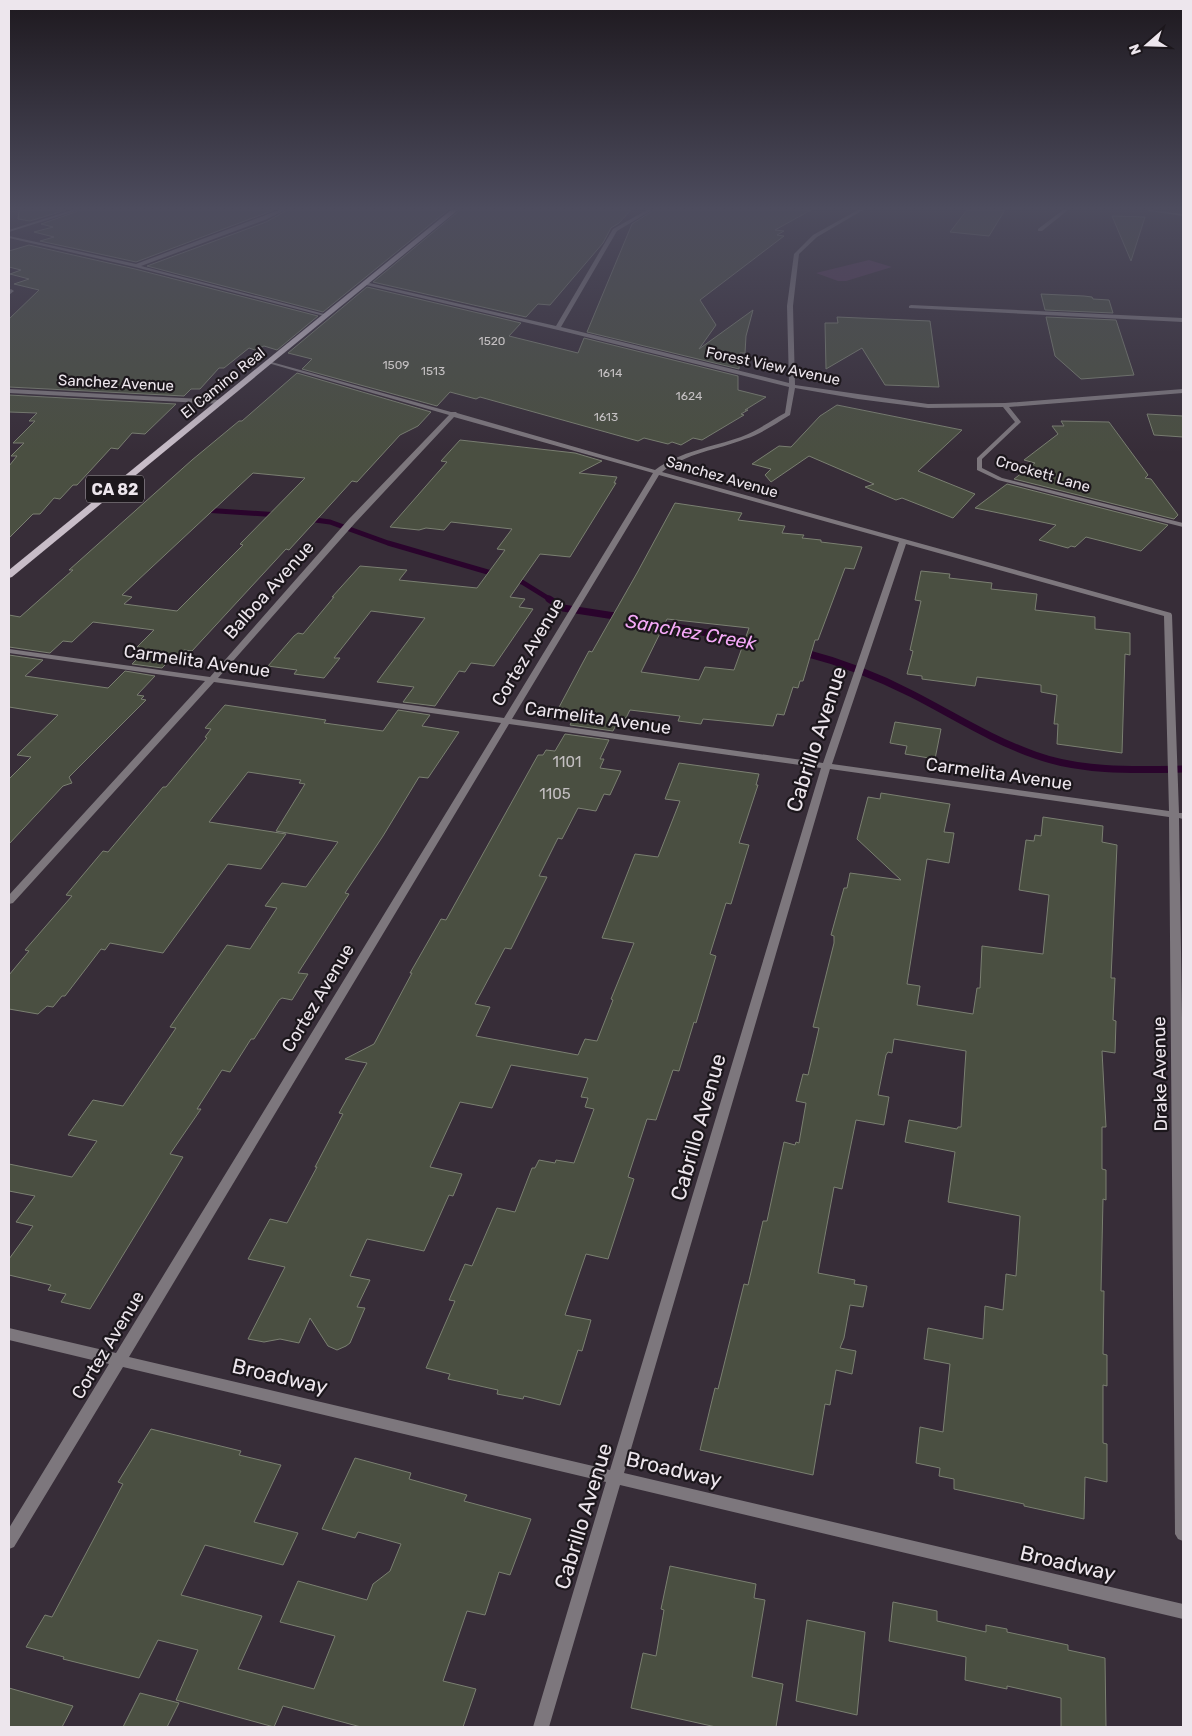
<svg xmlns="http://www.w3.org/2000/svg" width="1192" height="1736" font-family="Rubik,sans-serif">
	<rect width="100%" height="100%" fill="#372d38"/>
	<!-- green -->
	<path fill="#553757" d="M869 260 892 267 846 281H838L816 273Z"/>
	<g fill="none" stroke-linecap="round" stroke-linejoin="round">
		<!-- stream-far1 -->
		<path stroke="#2a042c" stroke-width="5" d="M203 510 279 515
			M308 519 330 522 388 543 498 575
			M511 579 522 582 551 600"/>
		<!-- stream -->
		<path stroke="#2a042c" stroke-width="7" d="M549 599 563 608 621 617
			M655 623 754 642
			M802 652C841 662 877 676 912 694 953 715 992 740 1035 755 1082 772 1135 770 1183 769"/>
	</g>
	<!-- building -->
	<path fill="#4a4f41" stroke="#7a7f71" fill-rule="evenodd" d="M19 210H66L30 221 18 219Z
		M81 210H274L136 262 40 241 54 237 34 232 53 227 41 224Z
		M287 210H448L323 312 147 266 266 222Z
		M460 210H631L619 223 611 228 603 243 550 305 538 304 526 317 373 282Z
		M654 210H811L775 230 784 231 777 235 784 236 700 300 716 325 699 349 753 310 746 336 745 353H740L739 369 587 332 632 224Z
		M967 210H1005L989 236 950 232Z
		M1112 216 1145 217 1131 261Z
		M29 245 135 269 318 316 277 350 264 346 255 350 249 348 224 368H219L200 389H191L184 396 9 387V319L39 290 14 284 29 279 10 274 21 270 9 267V251Z
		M367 287 521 323 509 336 578 353 584 338 738 376V390L766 397 745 410H748L741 414 744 415 702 440 693 438 681 445 672 442 668 444 644 438 638 441 480 397 476 399 450 392 437 406 302 369 312 359 288 353Z
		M1041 294 1084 296 1092 297 1093 299 1109 300 1113 313 1045 310Z
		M837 317 930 321 939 387 885 385 862 348 826 369 825 323H838Z
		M1046 317 1116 320 1134 375 1081 379 1055 356Z
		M297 373 431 412 418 426 400 435 357 482 352 481 289 550 286 549 192 651 184 650 178 655H175L162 668 132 664 145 651 137 650 140 647H137L154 630 93 622 72 642 63 641 50 653 9 647V615L20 617 73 570H69L192 460 239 421H242ZM253 473 305 478 240 544 243 545 177 611 124 604 132 597 122 595Z
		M9 395 176 404 145 434 132 433 118 449 111 448 77 485H73L60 499 54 498 40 514H33L9 538V466L17 456H11L24 443H13L35 421H29L37 413 9 412Z
		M837 405 962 430 918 471 975 494 953 518 902 498 896 500 865 487 874 484 809 456 771 482 765 475 771 469 752 464 779 446 791 447 820 416Z
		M1147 414 1183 416V437L1154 435Z
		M1061 421 1109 422 1148 475 1145 478 1151 479 1178 515 1174 519 1014 479 1035 463 1024 460 1058 434 1052 426H1064Z
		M460 440 575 453 602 461 579 473 617 477 614 483H616L570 557 540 554 510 597 525 599 519 607 533 609 494 666 471 663 465 672 459 671 435 706 403 702 414 687 377 682 425 618 371 611 334 658H340L324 678 294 674 297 670 268 666 294 636 298 633 303 634 334 597H332L360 566 407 570 399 580 477 588 505 550 497 549 512 529 451 522 444 530 426 528 419 530 390 527 447 462 441 461Z
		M1007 484 1168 525 1141 551 1086 537 1075 547 1071 546 1068 548 1039 540 1056 525 975 508Z
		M675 503 742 513 738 520 785 526 782 533 804 535 802 538 821 540V542L862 547 854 569 845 568 818 640H815L803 681H800L798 688 793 687 784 715 777 714 773 726 703 719 701 724 678 721 680 716 630 710 626 718 620 717 613 731 570 725 576 713 557 711 582 664 589 651 592 652 637 573ZM667 619 749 628 734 670 705 667 699 680 641 672Z
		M921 571 950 574 949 578 992 583 991 589 1037 594 1035 610 1095 617V629L1130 633V655L1125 654 1122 753 1057 744 1058 724H1054L1057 695 1041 692V685L977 677 975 686 922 679V676L907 674 913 651 910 650 921 601 915 600Z
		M9 655 43 660 25 676 108 688 125 671 155 676 137 695 144 696 141 699 146 700 69 777 72 783 63 786 9 844V779L31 757 17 755 58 715 9 707Z
		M225 705 326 720 324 723 383 731 398 710 430 715 422 726 459 732 428 778 419 777 383 836 345 893 349 894 298 973 308 974 292 1000 282 998 279 1000 254 1039H251L230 1072 222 1070 197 1109H201L170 1154 183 1157 90 1309 61 1302 66 1294 48 1290 51 1285 9 1275V1259L33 1226 16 1222 35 1196 9 1191V1164L72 1177 97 1141 68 1135 93 1100 123 1106 176 1028 170 1027 227 945 250 949 277 908 265 906 282 883 306 887 338 842 276 831 305 784 299 783 301 780 248 772 209 822 286 834 261 869 228 864 163 953 110 943 105 950 101 949 65 996H62L53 1007 47 1006 38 1014 9 1009V975L29 951 25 950 72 896 66 895 103 851 108 852 163 787H166L207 738 205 737 211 729 205 728Z
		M895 722 941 729 935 759 905 754 907 746 890 743Z
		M565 734 609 740 600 759H604L600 768 621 771 610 795 604 794 596 811 578 808 562 839 558 838 539 876 547 877 511 949 505 948 475 1004 490 1007 476 1036 578 1055 585 1039 597 1041 613 1000 611 999 634 943 602 938 635 854 658 857 680 801 665 799 679 763 759 774 756 785H758L739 843 749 845 731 904 726 903 710 954 716 956 696 1023 694 1022 679 1071 673 1070 656 1120 647 1119 628 1177 634 1179 608 1259 586 1254 565 1315 591 1320 582 1351 578 1350 560 1405 524 1396 523 1399 497 1394 498 1390 448 1379 450 1374 426 1368 455 1301 449 1300 465 1264 472 1266 497 1208 515 1212 532 1168H535L539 1160 555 1163 556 1160 574 1163 594 1109 585 1107 588 1098 581 1097 588 1078 511 1065 492 1108 460 1102 430 1167 462 1174 453 1196 449 1195 424 1251 367 1239 350 1276 370 1280 357 1307 365 1308 350 1343 346 1346 337 1350 328 1346 310 1318 299 1343 280 1339 264 1342 248 1339 285 1267 248 1259 270 1219 287 1223 317 1167H315L343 1114 339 1113 367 1063 345 1059 374 1044 412 973H410L441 919 446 920 538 755H543L546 750 555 751Z
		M881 793 950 804 944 832 954 833 949 863 927 859 907 984 920 986 917 1005 973 1014 977 988H980L982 946 1043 954 1049 895 1019 890 1026 840 1034 841 1035 835 1041 836 1043 817 1103 826 1102 842 1117 845 1111 978H1115L1113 1020 1116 1021 1115 1053 1102 1051 1106 1127H1102V1169L1106 1170V1200L1103 1199 1101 1291H1104L1103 1354 1107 1355V1386L1103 1385V1443L1107 1444V1482L1085 1477 1084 1519 1024 1506V1504L954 1489V1479L939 1476 940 1468 916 1463 920 1427 943 1432 950 1364 924 1359 928 1328 983 1339 985 1306 1003 1310 1006 1274 1016 1276 1020 1216 948 1202 955 1152 905 1142 909 1120 957 1129 958 1127H961L966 1051 894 1039 892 1053 888 1052 886 1055 878 1095 889 1097 884 1125 856 1120 842 1189 834 1187 818 1273 855 1280 854 1284 867 1286 863 1307 850 1305 844 1338 840 1348 856 1351 852 1374 836 1370 830 1405 825 1404 813 1475 700 1450 715 1388 718 1389 744 1284 748 1285 763 1221H767L784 1142 795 1145 796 1142 799 1143 806 1103 796 1101 803 1074 808 1075 819 1028 813 1027 834 943V936L831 935 844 888H847L850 873 901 880 857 839 868 797 880 799Z
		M151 1429 241 1451 239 1455 281 1465 254 1522 298 1533 283 1565 205 1545 181 1595 262 1616 238 1669 314 1689 335 1636 280 1622 298 1581 367 1600 373 1584 390 1571 401 1544 358 1532 355 1538 322 1529 355 1458 411 1473 409 1479 467 1495 464 1501 531 1519 510 1575 499 1572 485 1615 467 1611 443 1681 476 1689 463 1727H361L283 1706 274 1727 176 1700 198 1650 158 1640 139 1678 63 1659 64 1657 26 1647 45 1615 52 1617 123 1484 118 1482Z
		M670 1566 756 1584 754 1598 765 1600 752 1677 783 1684 776 1727H716L631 1708 643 1653 656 1656 664 1610 661 1609Z
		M893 1602 937 1611V1621L986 1632V1625L1007 1629V1632L1068 1645V1650L1105 1658 1106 1727H1061V1698L1007 1686V1689L965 1680 966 1657 889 1641Z
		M807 1620 865 1632 857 1715 796 1701Z
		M9 1688 73 1706 62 1727H9Z
		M140 1693 179 1703 167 1727H123Z"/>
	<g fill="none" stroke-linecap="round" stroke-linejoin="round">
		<!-- street -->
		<path fill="#7d777d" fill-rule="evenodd" d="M72 210H79L9 232V230Z
			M279 210H285L265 220 141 266 328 315V317L135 267 9 238V236L136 264Z
			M647 210H652L617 231 561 327 789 383 787 306 794 254 813 235 858 210H863L817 237 799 254 793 306 795 385 928 404 1005 403 1183 389V393L1009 407 1021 422 982 459V468L1002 478 1183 523V527L998 480 977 470V458L1015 422 1003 407 928 408 858 399 795 388 790 415C775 424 761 434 745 439 717 450 686 453 662 472L1171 613 1172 615 1179 813H1183V819L1179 818 1183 1084V1541L1178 1539 1175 1534 1169 817 830 769 624 1473 1183 1604V1619L620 1485 549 1727H533L606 1482 123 1367 14 1547 9 1549V1528L109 1364 9 1340V1328L116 1353 501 723 214 682 13 903 9 904V895L205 681 9 653V649L210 677 349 519 449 415 268 363V361L451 412H456L457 413 655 470C681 451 712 447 741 437 757 431 770 421 785 413L789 387 558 330 362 284 365 282 556 326 613 229ZM454 417 653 473 504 718 218 678 355 523ZM659 475 899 542 823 763 512 719ZM906 544 1164 616 1169 811 832 764ZM509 724 821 768 610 1470 129 1357Z
			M1063 210H1068L1042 231H1038V229Z
			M1148 210 1183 214V216L1150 211Z
			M11 289 14 291 9 295V290Z
			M911 305 1183 318V322L909 308V306Z
			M9 389 221 400 224 402 221 404 9 393Z"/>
		<!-- primary -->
		<path fill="#c8bdc8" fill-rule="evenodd" d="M451 210H458L12 577 9 578V570Z"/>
	</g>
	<!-- sky -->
	<linearGradient id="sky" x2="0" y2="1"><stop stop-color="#1e191f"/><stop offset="0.46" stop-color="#4d4c5e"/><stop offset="1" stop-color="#4d4c5e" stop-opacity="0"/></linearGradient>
	<rect width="1192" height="453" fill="url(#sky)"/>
	<g text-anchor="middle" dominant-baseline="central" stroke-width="4.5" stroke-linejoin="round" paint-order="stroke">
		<!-- far-number labels -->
		<g font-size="12" fill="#c4c0c2">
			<text x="492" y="341">1520</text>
			<text x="396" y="365">1509</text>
			<text x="433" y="371">1513</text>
			<text x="610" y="373">1614</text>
			<text x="689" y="396">1624</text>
			<text x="606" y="417">1613</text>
		</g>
		<!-- far-street labels -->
		<g font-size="15" fill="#ede6ed" stroke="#1c171c">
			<text transform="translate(773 366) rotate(12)">Forest View Avenue</text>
			<text transform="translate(116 383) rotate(3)">Sanchez Avenue</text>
			<text transform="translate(223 383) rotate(-39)">El Camino Real</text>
			<text transform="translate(1043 474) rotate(16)">Crockett Lane</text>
			<text transform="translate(722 477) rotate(16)">Sanchez Avenue</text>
		</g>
		<!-- number labels -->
		<g font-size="15" fill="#c4c0c2">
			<text x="567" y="762">1101</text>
			<text x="555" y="794">1105</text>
		</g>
		<!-- shield labels -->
		<rect fill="#1c171c" stroke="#aea8ae" stroke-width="1" x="86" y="475.5" width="58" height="27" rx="4"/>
		<g font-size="16" font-weight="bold" fill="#ede6ed">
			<text x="115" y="489">CA 82</text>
		</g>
		<!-- street labels -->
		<g font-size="18" fill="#ede6ed" stroke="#1c171c">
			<text transform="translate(269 590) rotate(-48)">Balboa Avenue</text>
			<text transform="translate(528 652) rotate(-59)">Cortez Avenue</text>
			<text transform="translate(197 661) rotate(8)">Carmelita Avenue</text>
			<text transform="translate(598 718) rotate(8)">Carmelita Avenue</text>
			<text transform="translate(999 774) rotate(8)">Carmelita Avenue</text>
			<text transform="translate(318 998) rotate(-59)">Cortez Avenue</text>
			<text transform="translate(1160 1074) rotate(-91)">Drake Avenue</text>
			<text transform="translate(108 1345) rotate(-59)">Cortez Avenue</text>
		</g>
		<!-- water labels -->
		<g font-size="19" font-style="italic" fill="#f7aafa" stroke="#1c171c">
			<text transform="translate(691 632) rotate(10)">Sanchez Creek</text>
		</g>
		<!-- near-street labels -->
		<g font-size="21" fill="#ede6ed" stroke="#1c171c">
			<text transform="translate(816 739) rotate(-72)">Cabrillo Avenue</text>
			<text transform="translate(698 1127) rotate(-74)">Cabrillo Avenue</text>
			<text transform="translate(280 1376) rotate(13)">Broadway</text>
			<text transform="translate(674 1469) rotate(13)">Broadway</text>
			<text transform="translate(583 1516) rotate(-73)">Cabrillo Avenue</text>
			<text transform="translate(1068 1563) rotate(13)">Broadway</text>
		</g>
	</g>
	<!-- border -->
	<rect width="1192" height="1736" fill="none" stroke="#ede6ed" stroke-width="20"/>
	<!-- north arrow -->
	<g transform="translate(1147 45) rotate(250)" stroke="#1c171c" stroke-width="4" paint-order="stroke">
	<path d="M0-4L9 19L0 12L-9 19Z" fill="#ede6ed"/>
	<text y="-8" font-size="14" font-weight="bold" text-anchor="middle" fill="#ede6ed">N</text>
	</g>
</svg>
